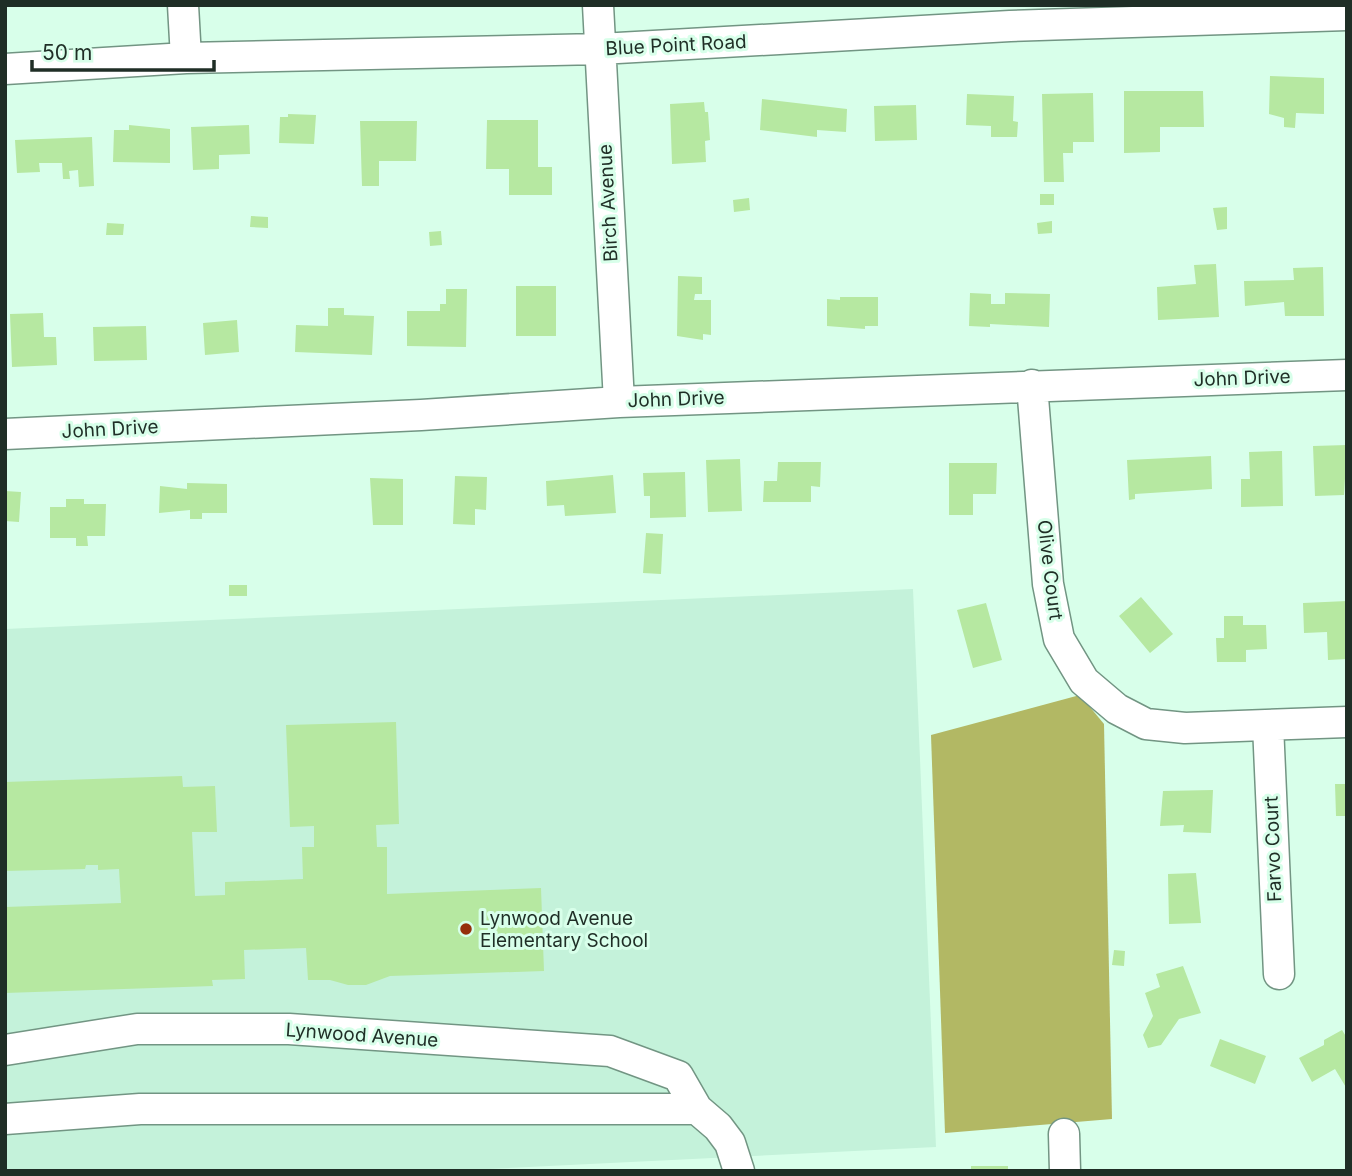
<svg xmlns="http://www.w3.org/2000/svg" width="1352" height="1176" font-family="Inter,sans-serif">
	<rect width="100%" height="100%" fill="#d8ffea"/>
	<!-- built -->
	<path fill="#c4f2da" d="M913 589 936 1147 448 1171H5V629Z"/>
	<!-- forest -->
	<path fill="#b2b864" d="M1080 695 1104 724 1112 1119 945 1133 931 735Z"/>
	<!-- building -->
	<path fill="#b6e8a1" d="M1270 76 1324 78V114L1296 113 1295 128 1284 127V118L1269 114Z
		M1124 91H1203L1204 127H1160V152L1124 153Z
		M1093 93 1094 142H1073V153H1063L1064 182H1044L1042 94Z
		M967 94 1014 96 1013 121 1018 122 1017 137H991V126L966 125Z
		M762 99 847 109 846 132 817 130V137L760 130Z
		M704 102 705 112H708L710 140 705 141 706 162 672 164 670 104Z
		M916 105 917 140 875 141 874 106Z
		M288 114 316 115 314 144 279 143 280 117H288Z
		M487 120H538V167H552V195H509V169H486Z
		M360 121H417L416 161H379V186H362Z
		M129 125 170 129V163L113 162 114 130H129Z
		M249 125 250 154 219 155V169L193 170 191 127Z
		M92 137 94 186 79 187 78 170 69 171 70 179H63L62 163H39L40 172 17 173 15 140Z
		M1040 194H1054V205H1040Z
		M749 198 750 210 734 212 733 200Z
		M1227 207V229L1217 230 1213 208Z
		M251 216 268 217V228L250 227Z
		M1052 221V233L1038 234 1037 223Z
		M107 223 124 224 123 235H106Z
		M441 231 442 245 430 246 429 232Z
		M1216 264 1219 317 1158 320 1157 287 1196 284 1194 265Z
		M1323 267 1324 316H1285L1284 302 1245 306 1244 281 1294 280 1293 268Z
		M678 276 702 277V294H695L694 300H711V335L703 334V340L677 336Z
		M516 286H556V336H516Z
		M446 289H467L466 347 407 346V311H440V304H446Z
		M970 293 991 294V304H1005V293L1050 294 1049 327 990 324V327L969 326Z
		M840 297H878V326H865V329L827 326V299L840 300Z
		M328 308H344V315L374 316 372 355 295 352 296 325 328 326Z
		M43 313 44 337H56L57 365 12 367 10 314Z
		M237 320 239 352 205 355 203 323Z
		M146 326 147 360 94 361 93 327Z
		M1347 445 1344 495 1315 496 1313 446Z
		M1282 451 1283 506 1241 507V479H1250L1249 452Z
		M1211 456 1212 489 1135 494V499L1129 500 1127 460Z
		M740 459 742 511 708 512 706 460Z
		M778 462H821L820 487 811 486V502H763L764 481H777Z
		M949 463H997L996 494H973V515H949Z
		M685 472 686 517 650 518V496H644L643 473Z
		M613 475 616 513 565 516 564 505 547 506 546 481Z
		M455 476 487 477 486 510 475 509V525L453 524Z
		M370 478 403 479V525H373Z
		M187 483 227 484V513H202V519H190V510L159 513 160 486 187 489Z
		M5 491 21 492 19 522 5 521Z
		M66 499H84V504H106L105 536H87L88 546H76V538H50V507H66Z
		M646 533 663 534 661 574 643 573Z
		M229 585H247V596H229Z
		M1141 597 1173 634 1150 653 1119 616Z
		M1347 601V659L1328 660 1327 632 1304 633 1303 603Z
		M986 603 1002 660 973 668 957 610Z
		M1224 616H1243V625H1266L1267 649 1246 650V662H1217L1216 638H1224Z
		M396 722 399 824 376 825 377 847H387V894L541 888 544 971 390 976 366 985H348L330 980H308L306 948 244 950 245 979 212 980 213 986 5 993V907L121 903 119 869 98 870V865H86L85 869 5 871V782L182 776 183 787 215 786 217 832H192L195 896 225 895V882L303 879 302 847H314V826L290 827 286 725Z
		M1335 784H1347V816H1336Z
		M1213 790 1211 833 1183 832 1184 825 1160 826 1163 791Z
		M1196 873 1201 923 1169 924 1168 874Z
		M1114 950 1125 951 1124 966 1112 965Z
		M1183 966 1201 1013 1179 1019 1161 1045 1148 1048 1143 1035 1153 1016 1145 993 1160 987 1156 974Z
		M1342 1030 1347 1038V1089L1335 1069 1312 1082 1299 1058 1324 1045V1040Z
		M1220 1039 1266 1056 1255 1084 1210 1066Z
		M971 1166H1008V1171H971Z"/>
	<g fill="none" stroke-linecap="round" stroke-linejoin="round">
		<!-- minor casing -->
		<g stroke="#729583" stroke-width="33">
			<path id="minor" d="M183 5 186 58
				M598 5 619 402
				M5 69 186 58 600 49 1010 26 1347 15
				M1032 385 1048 584 1059 639 1084 681 1117 709 1146 724 1185 728 1347 722
				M5 434 421 415 619 402 1347 375
				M1268 725 1279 974
				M5 1050 137 1029H289L610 1051 678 1076 697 1109 718 1127 730 1143 739 1171
				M5 1119 140 1109H697
				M1064 1134 1065 1171"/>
		</g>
		<!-- minor -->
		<use href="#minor" stroke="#fff" stroke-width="30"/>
	</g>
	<!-- markers -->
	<circle fill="#952f0b" stroke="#d8ffea" stroke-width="2.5" cx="466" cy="929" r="7"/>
	<g text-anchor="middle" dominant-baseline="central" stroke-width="6" stroke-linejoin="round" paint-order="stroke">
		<!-- street labels -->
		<g font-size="19" fill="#1f2e26" stroke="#d8ffea">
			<text transform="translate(676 45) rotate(-3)">Blue Point Road</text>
			<text transform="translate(608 203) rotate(-93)">Birch Avenue</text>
			<text transform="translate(1242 378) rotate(-2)">John Drive</text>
			<text transform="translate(676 399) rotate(-2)">John Drive</text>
			<text transform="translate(110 429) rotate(-3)">John Drive</text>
			<text transform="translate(1050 570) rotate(83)">Olive Court</text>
			<text transform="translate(1273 849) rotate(-92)">Farvo Court</text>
			<text transform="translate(362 1035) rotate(4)">Lynwood Avenue</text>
		</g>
		<!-- poi labels -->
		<g font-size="19" fill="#1f2e26" stroke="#d8ffea" text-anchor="start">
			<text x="480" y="918">Lynwood Avenue<tspan x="480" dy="22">Elementary School</tspan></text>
		</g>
	</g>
	<!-- border -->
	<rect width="1352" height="1176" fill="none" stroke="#1f2e26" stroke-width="14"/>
	<!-- scale -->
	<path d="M32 60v10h182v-10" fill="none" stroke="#1f2e26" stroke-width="3.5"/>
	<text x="42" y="60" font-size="21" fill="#1f2e26" stroke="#d8ffea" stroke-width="5" paint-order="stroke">50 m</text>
</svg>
